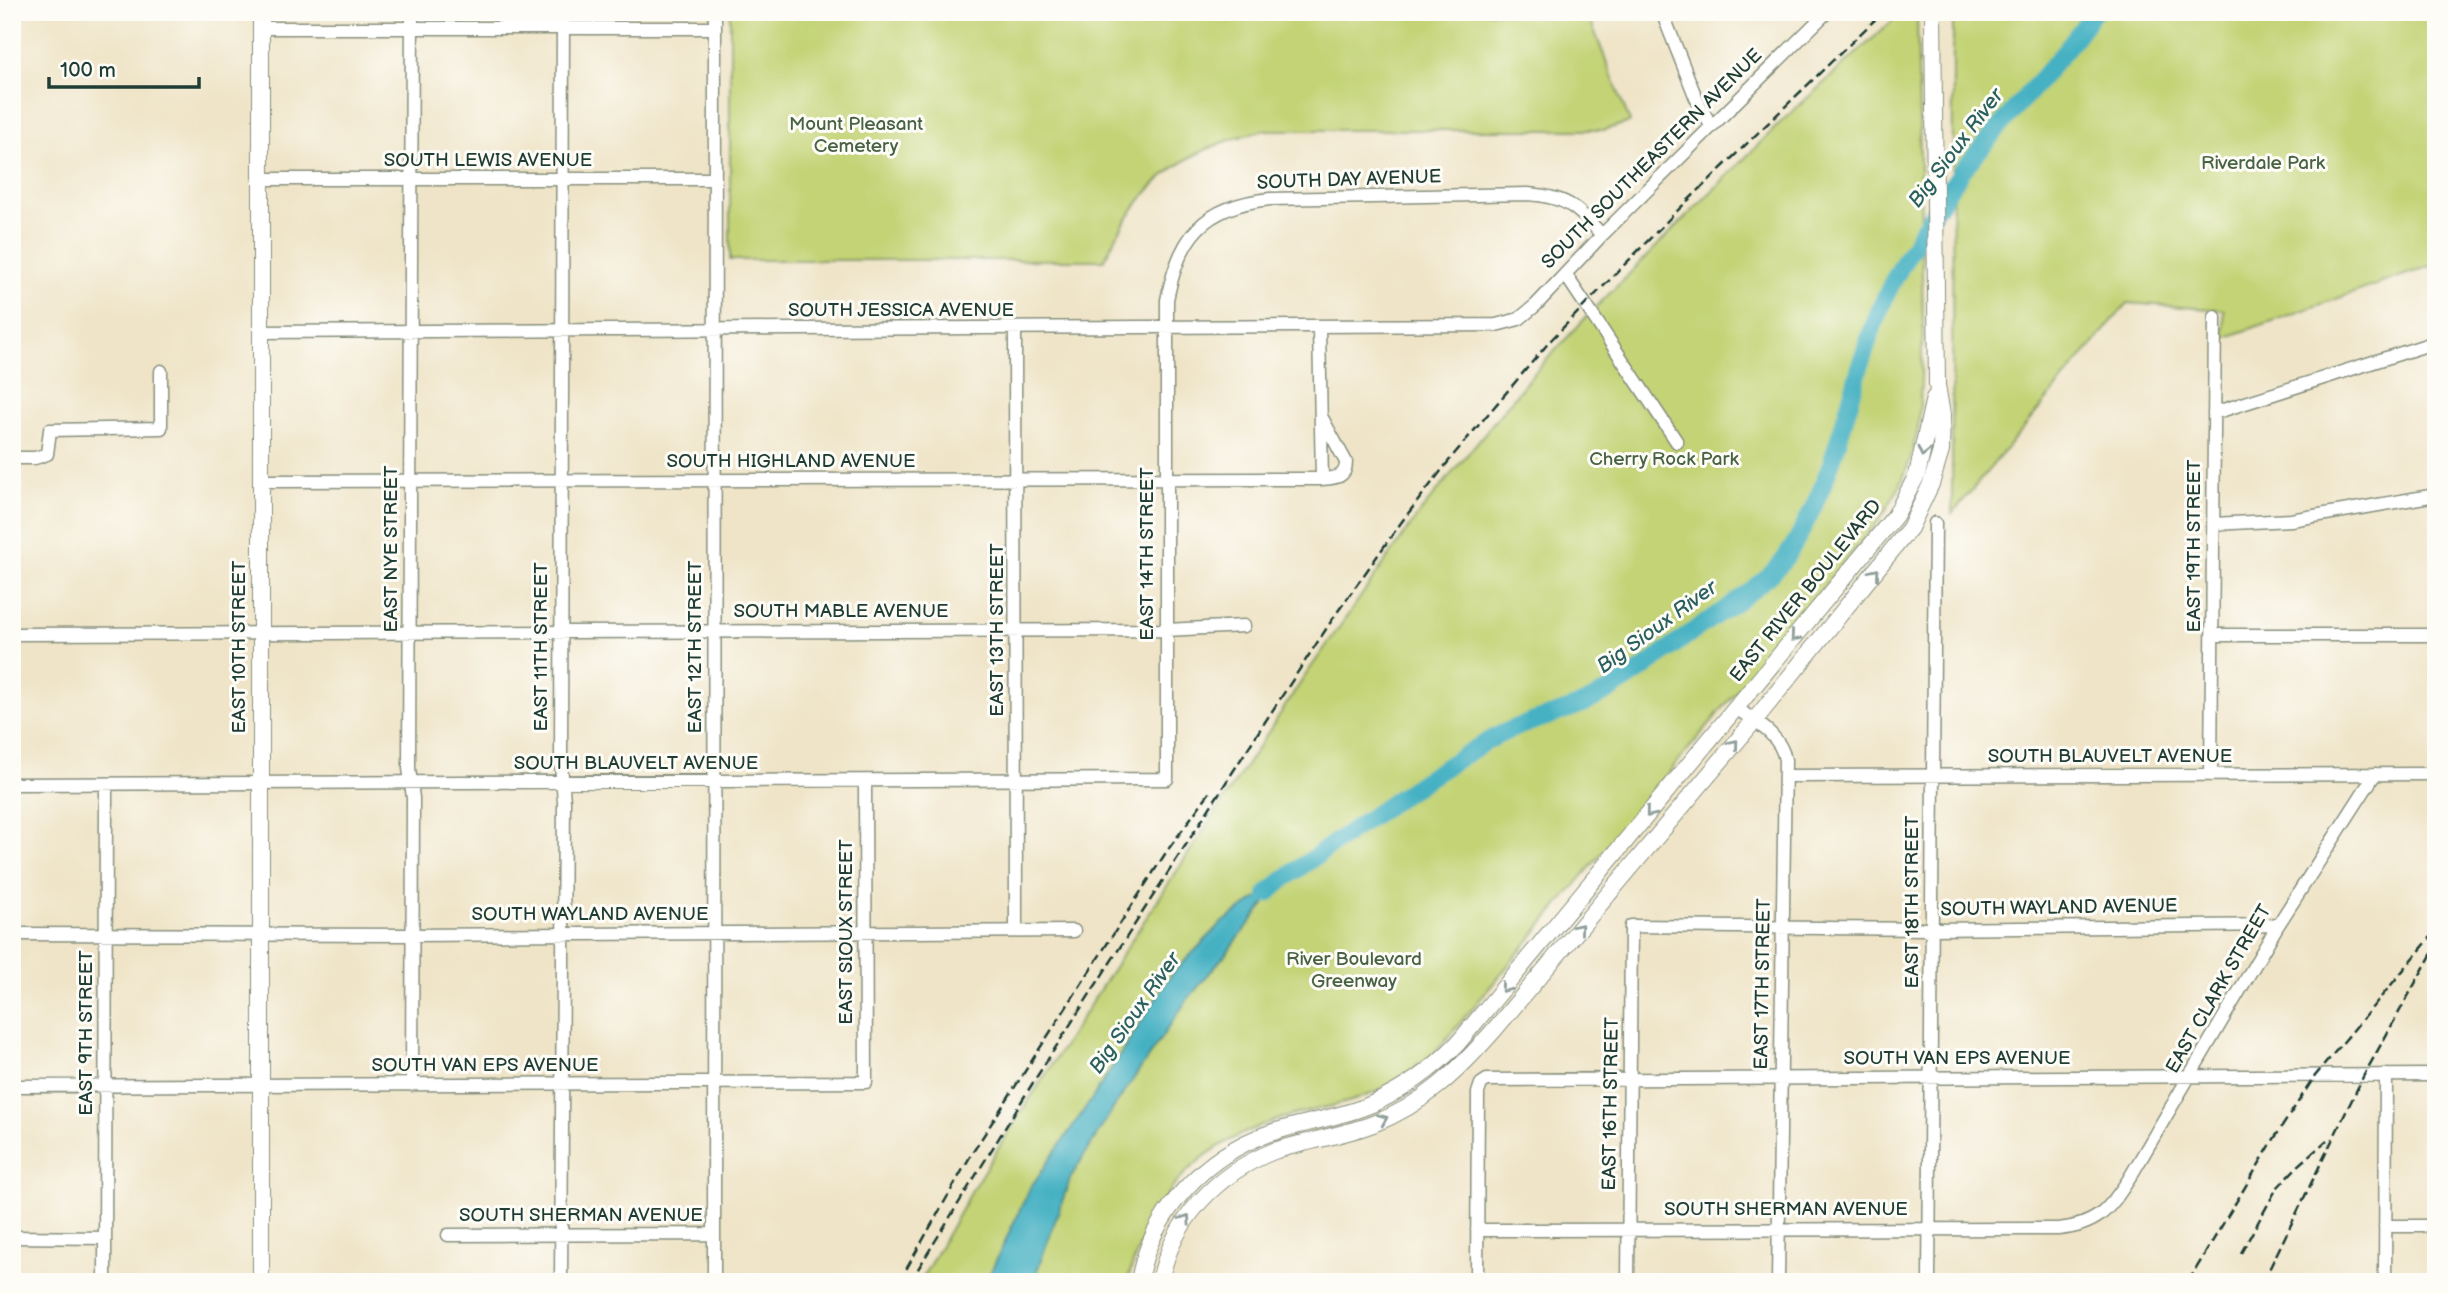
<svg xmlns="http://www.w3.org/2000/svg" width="2448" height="1294" font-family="'Balsamiq Sans',sans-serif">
	<rect width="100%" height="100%" fill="#fdfcf7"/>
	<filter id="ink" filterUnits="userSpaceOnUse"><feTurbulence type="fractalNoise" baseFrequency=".0143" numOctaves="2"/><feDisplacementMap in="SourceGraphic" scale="14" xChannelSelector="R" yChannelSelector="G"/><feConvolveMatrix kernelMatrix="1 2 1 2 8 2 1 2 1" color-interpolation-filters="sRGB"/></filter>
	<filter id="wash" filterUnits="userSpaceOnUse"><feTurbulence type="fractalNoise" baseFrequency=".00686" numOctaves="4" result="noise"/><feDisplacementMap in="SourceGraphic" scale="28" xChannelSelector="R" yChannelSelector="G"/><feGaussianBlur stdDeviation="1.57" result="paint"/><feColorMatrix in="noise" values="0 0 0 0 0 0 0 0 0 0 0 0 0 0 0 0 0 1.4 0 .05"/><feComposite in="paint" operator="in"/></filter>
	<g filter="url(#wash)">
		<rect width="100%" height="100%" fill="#efe4c7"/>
		<!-- green -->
		<path fill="#c3d375" stroke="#718854" stroke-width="2" fill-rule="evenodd" d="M730 12H1587L1630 122 1604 130H1264C1179 151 1142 182 1104 260H730Z
			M1902 12H1917L1923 325 1920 405 1918 429 1910 460 1900 486 1881 518 1436 1052C1413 1069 1390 1087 1363 1097 1336 1107 1307 1110 1280 1119 1192 1147 1153 1195 1127 1282H920L976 1183 1127 947 1305 676 1418 515 1527 381 1590 313 1782 121ZM1469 754V755L1320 854 1404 794Z
			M1953 12H2436V264L2224 338V310L2127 303 1952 514Z"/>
		<!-- water -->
		<path fill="#45b1c3" stroke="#32777c" stroke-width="2" d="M1284 879 1233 945 1187 1000 1113 1109 1071 1177 1033 1282H986L1030 1188 1091 1100 1171 975 1222 923Z"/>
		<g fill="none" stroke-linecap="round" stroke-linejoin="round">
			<!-- river -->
			<path stroke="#45b1c3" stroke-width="18" d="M1267 894 1284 879C1353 830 1421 779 1495 737 1524 721 1558 716 1587 702 1627 684 1660 655 1695 630 1723 610 1755 591 1779 566 1791 552 1800 535 1808 518 1846 444 1854 359 1891 285 1913 244 1938 202 1967 165 2009 113 2056 66 2094 12"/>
		</g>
	</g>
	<g filter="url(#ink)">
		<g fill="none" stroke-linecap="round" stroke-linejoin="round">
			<!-- minor casing -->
			<g stroke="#87907e" stroke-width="15">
				<path id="minor" d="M1662 12 1696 98 1711 126
					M261 28H715
					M260 179H715
					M1565 274 1677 442
					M1319 327 1322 479C1335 478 1346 478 1346 462L1321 416
					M1015 329 1016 931
					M260 332 1496 325 1519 319 1536 305 1602 235 1827 12
					M2214 413 2436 342
					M12 458H35L47 454 50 430 161 428V371
					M260 481 1322 479
					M2213 524 2291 520 2436 495
					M12 634 1166 630 1244 626
					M2213 635H2436
					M1736 708C1756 722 1781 735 1785 760L1778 1282
					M2211 775 2215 317
					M1785 776 2436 774
					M12 784 1167 779V300C1179 237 1203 206 1270 199L1528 194C1568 197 1576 207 1602 235
					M12 934 412 935 1074 931
					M412 1085 413 798 409 768 412 12
					M12 1086 866 1082 865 781
					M2385 1226H2436
					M1477 1230 2058 1229C2097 1225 2108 1211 2129 1179L2278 925 2375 774
					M448 1235 714 1234
					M12 1237 105 1238
					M105 1282 106 784
					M561 1282 564 801 561 764 563 12
					M714 1282 715 12
					M1477 1282 1478 1093 1481 1084 1487 1080 2436 1075
					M1628 1282 1631 926 1932 929 2278 925
					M1929 1282 1935 523
					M2385 1282 2386 1075"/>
			</g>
			<!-- major casing -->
			<g stroke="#87907e" stroke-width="18">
				<path id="major" d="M261 12V1282
					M1139 1282C1150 1213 1205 1155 1270 1133 1303 1122 1340 1118 1372 1104 1406 1089 1433 1069 1458 1043L1895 516 1917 475 1934 398
					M1160 1282C1172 1220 1216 1174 1274 1151 1306 1141 1341 1136 1373 1124 1424 1105 1460 1069 1495 1029L1754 721 1910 528 1931 484 1941 451 1942 415 1937 385 1933 12"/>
			</g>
			<!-- minor -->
			<use href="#minor" stroke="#fff" stroke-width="12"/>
			<!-- major -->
			<use href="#major" stroke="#fff" stroke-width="16"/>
			<!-- rail -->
			<path stroke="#1f3d34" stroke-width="2.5" stroke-dasharray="10 5" stroke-linecap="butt" d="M2241 1253 2277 1188 2296 1168 2327 1140
				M899 1282 971 1155 1167 851 1212 789
				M910 1282 1034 1081 1261 728 1336 614 1403 520 1455 453 1551 340 1672 216 1883 12
				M2188 1282 2274 1139 2315 1076 2436 931
				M2263 1282 2364 1075 2436 946"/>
		</g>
		<!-- one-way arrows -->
		<defs><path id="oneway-chevron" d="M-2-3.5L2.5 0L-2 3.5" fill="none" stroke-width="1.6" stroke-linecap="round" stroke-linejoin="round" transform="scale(1.75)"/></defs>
		<g stroke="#8f9e9a">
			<use href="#oneway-chevron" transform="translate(1923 452) rotate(104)"/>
			<use href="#oneway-chevron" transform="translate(1875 573) rotate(-50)"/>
			<use href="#oneway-chevron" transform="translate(1795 637) rotate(130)"/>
			<use href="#oneway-chevron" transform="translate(1734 744) rotate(-50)"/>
			<use href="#oneway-chevron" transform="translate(1650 813) rotate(129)"/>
			<use href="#oneway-chevron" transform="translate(1579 928) rotate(-50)"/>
			<use href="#oneway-chevron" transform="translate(1505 988) rotate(130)"/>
			<use href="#oneway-chevron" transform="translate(1383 1119) rotate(-23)"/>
			<use href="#oneway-chevron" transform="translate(1186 1219) rotate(-56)"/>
		</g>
	</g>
	<g text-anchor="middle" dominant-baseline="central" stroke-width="6" stroke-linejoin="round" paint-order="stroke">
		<!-- park labels -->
		<g font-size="19" fill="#486244" stroke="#fdfcf7">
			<text x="856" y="124">Mount Pleasant<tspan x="856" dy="22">Cemetery</tspan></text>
			<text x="2263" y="163">Riverdale Park</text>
			<text x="1664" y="459">Cherry Rock Park</text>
			<text x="1354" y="959">River Boulevard<tspan x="1354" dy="22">Greenway</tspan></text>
		</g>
		<!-- street labels -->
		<g font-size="19" fill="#1f3d34" stroke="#fdfcf7">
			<text transform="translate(1652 159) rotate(-45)">SOUTH SOUTHEASTERN AVENUE</text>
			<text x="488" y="160">SOUTH LEWIS AVENUE</text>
			<text transform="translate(1349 180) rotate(-2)">SOUTH DAY AVENUE</text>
			<text x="901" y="310">SOUTH JESSICA AVENUE</text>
			<text x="791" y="461">SOUTH HIGHLAND AVENUE</text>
			<text transform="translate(2194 546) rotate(-90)">EAST 19TH STREET</text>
			<text transform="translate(391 549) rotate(-90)">EAST NYE STREET</text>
			<text transform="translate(1147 554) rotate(-90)">EAST 14TH STREET</text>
			<text transform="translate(1806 591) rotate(-51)">EAST RIVER BOULEVARD</text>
			<text x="841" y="611">SOUTH MABLE AVENUE</text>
			<text transform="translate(997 630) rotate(-90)">EAST 13TH STREET</text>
			<text transform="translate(239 647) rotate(-90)">EAST 10TH STREET</text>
			<text transform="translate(541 647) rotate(-90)">EAST 11TH STREET</text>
			<text transform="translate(695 647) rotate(-90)">EAST 12TH STREET</text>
			<text x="2110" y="756">SOUTH BLAUVELT AVENUE</text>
			<text x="636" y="763">SOUTH BLAUVELT AVENUE</text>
			<text transform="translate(1912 902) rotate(-90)">EAST 18TH STREET</text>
			<text transform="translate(2059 908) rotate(-1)">SOUTH WAYLAND AVENUE</text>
			<text x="590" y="914">SOUTH WAYLAND AVENUE</text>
			<text transform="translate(846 932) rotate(-90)">EAST SIOUX STREET</text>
			<text transform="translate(1763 984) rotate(-89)">EAST 17TH STREET</text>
			<text transform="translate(2219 989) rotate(-60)">EAST CLARK STREET</text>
			<text transform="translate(86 1033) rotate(-90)">EAST 9TH STREET</text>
			<text x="1957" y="1058">SOUTH VAN EPS AVENUE</text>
			<text x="485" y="1065">SOUTH VAN EPS AVENUE</text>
			<text transform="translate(1611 1104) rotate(-89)">EAST 16TH STREET</text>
			<text x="1786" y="1209">SOUTH SHERMAN AVENUE</text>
			<text x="581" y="1215">SOUTH SHERMAN AVENUE</text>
		</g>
		<!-- water labels -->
		<g font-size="21" font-style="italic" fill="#2a605f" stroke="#fdfcf7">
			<text transform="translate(1956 148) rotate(-53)">Big Sioux River</text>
			<text transform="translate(1657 627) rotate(-36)">Big Sioux River</text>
			<text transform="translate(1135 1013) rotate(-55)">Big Sioux River</text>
		</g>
	</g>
	<!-- margin -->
	<rect width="2448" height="1294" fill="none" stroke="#fdfcf7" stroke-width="42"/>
	<!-- scale -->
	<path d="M49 77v10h150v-10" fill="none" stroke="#1f3d34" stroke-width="3.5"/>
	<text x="60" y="77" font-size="21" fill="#1f3d34" stroke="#fdfcf7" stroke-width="5" paint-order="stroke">100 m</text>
</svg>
